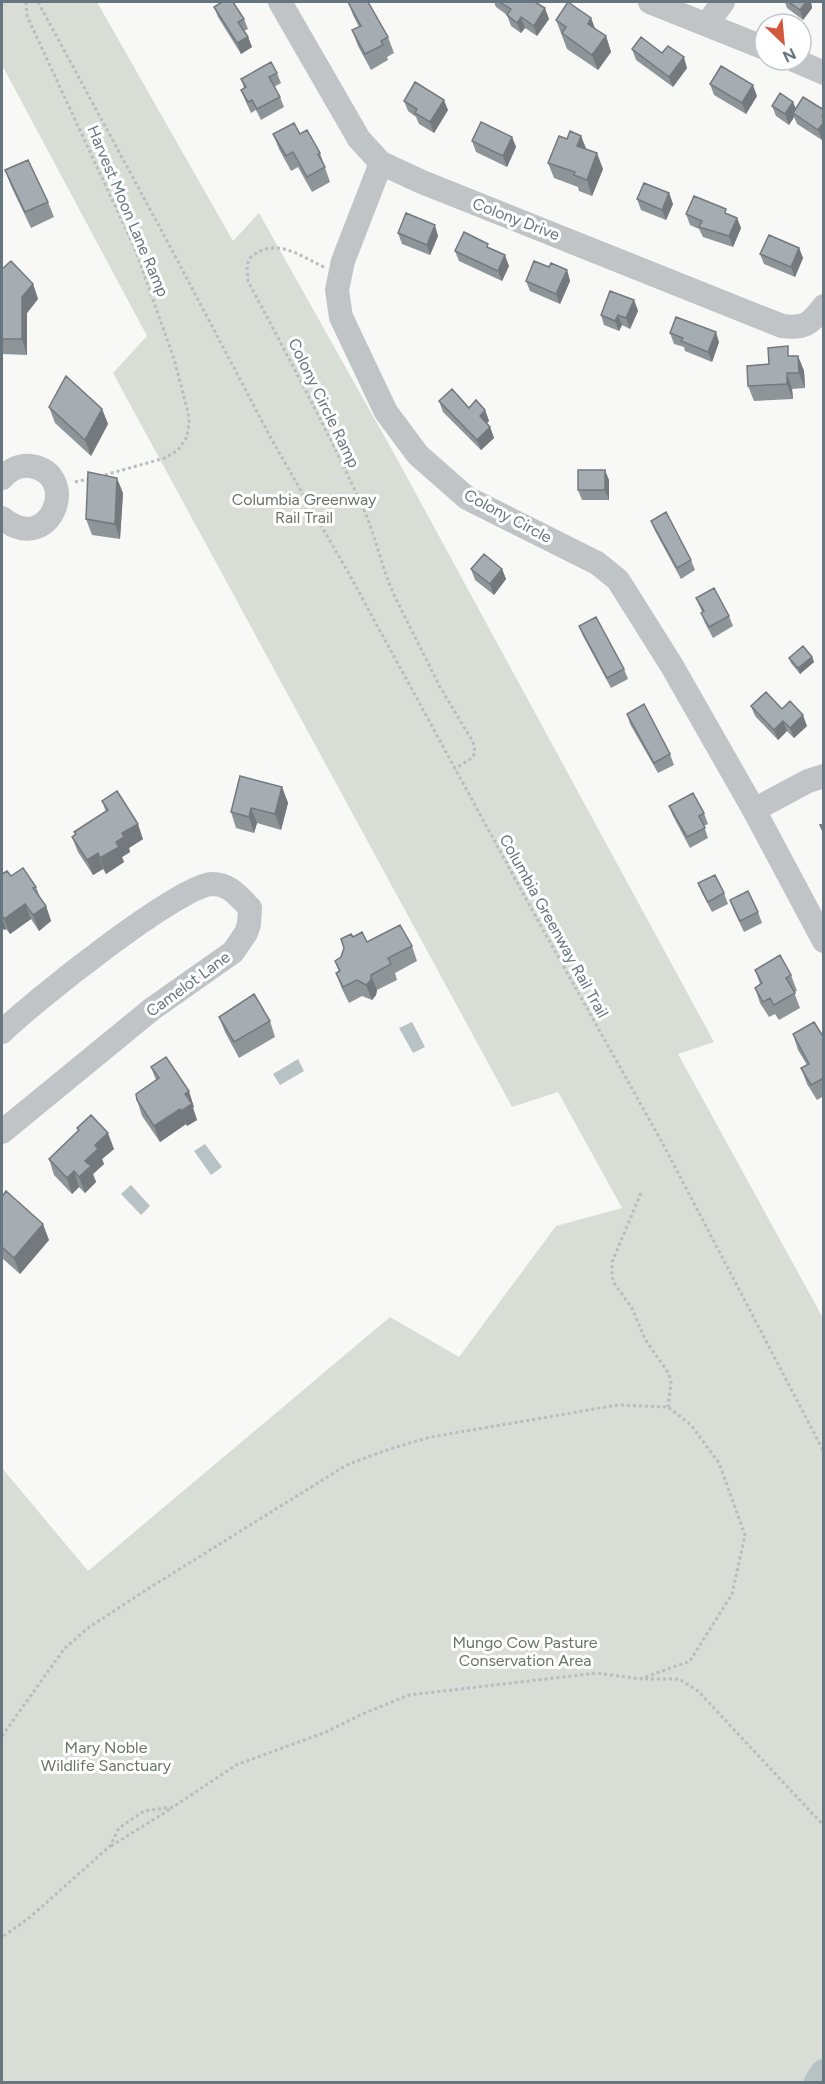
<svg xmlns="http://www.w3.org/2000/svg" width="825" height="2084" font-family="Figtree,sans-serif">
	<rect width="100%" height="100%" fill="#f8f8f6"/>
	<!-- green -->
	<path fill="#d8ddd5" d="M2 2H97L233 241 259 213 396 457 714 1042 678 1054 823 1318V2082H2V1468L88 1571 390 1317 459 1357 556 1226 622 1208 558 1092 512 1107 113 373 147 336 2 65Z"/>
	<!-- water -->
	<path fill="#b7c2c5" d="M412 1022 425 1047 413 1053 399 1028Z
		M298 1059 304 1071 280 1085 273 1074Z
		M205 1144 222 1167 211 1175 194 1151Z
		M131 1185 150 1206 141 1215 121 1194Z"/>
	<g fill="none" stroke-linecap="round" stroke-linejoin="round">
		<!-- river -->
		<path stroke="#b7c2c5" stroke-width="28" d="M818 2082 824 2073"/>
		<!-- path -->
		<path stroke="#babdbf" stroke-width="3" stroke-dasharray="3 3" stroke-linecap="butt" d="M26 2 27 16 135 249 174 359 188 412 189 422 187 437 178 450 165 458 101 476
			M38 2 165 237 273 442 348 572 537 919 663 1144 824 1452
			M324 267C298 255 275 236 250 258L247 265 248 281C288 357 329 433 364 510 376 538 382 569 395 597L440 687 473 742 475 751 473 757 455 769
			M75 482 92 478
			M641 1193 612 1262V1276L614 1283 632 1308 645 1339 669 1374 671 1383 668 1407
			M645 1679H679L698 1691 824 1826
			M2 1736 64 1649 88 1628 146 1590 345 1466C373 1454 401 1445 431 1437L618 1405 668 1407 691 1425 719 1463 745 1535 732 1594 690 1661 640 1679 597 1673 409 1695 360 1715 326 1732 236 1765 173 1807 144 1811 119 1828 110 1846 29 1918 2 1937
			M111 1846 172 1808"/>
		<!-- minor -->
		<path stroke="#c0c4c7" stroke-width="24" d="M280 2 359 139 381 163 422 182 782 326C805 329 810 324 824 306
			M650 2 765 48
			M707 24 723 2
			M794 60 824 73
			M381 163 343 261 337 290 341 317 386 412 418 455 467 498 597 563 618 580 672 666 754 810 824 941
			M2 478C9 470 19 465 30 466 82 473 51 558 2 518
			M754 810 808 781 824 776
			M2 1032C30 1004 179 885 212 884 230 884 238 896 250 908L249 924 246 933 233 952 152 1009 2 1132"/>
	</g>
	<!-- wall -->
	<path fill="#8e9599" d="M348 2 388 37 394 53 387 57 388 60 371 70 358 46 352 30 359 27 353 15Z
		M494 2H535L549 19 537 36 525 28 521 33 511 26 507 15 496 7Z
		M785 2H811L812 8 803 20 787 8Z
		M214 7 244 19 248 29 244 31 248 37 252 47 241 54 218 17Z
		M591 18 595 29 606 36 611 52 598 70 567 49 556 20Z
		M632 49 662 53 687 68 673 87 636 60Z
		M277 73 281 83 274 87 280 97 284 107 261 120 256 110 251 113 245 100 241 90 244 88 241 79Z
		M710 84 757 96 746 114 714 95Z
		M404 101 448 110 434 133 419 124 416 117 408 111Z
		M793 102 796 109 824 110 822 140 797 124 794 117 789 125 776 116 772 106Z
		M273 134H300L320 153 330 182 312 192 298 167 291 171 279 149Z
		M581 136 586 149 603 169 592 196 579 191 578 187 554 178 548 163 567 139Z
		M512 137 516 147 507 167 476 152 472 141Z
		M5 170 48 202 54 217 31 228 11 186Z
		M669 193 673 204 666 220 641 210 637 199Z
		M686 214 737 218 741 228 733 247 703 237 699 229 690 225Z
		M398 233 438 236 430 255 402 244Z
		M490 248 509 266 502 281 459 261 455 251Z
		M799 248 803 258 795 277 764 264 760 254Z
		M549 267 567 270 570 281 560 304 530 291 526 281Z
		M2 269 33 284 38 299 27 313V355L2 354Z
		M634 300 638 311 630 329 622 325 619 331 604 325 601 315Z
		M670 333 719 342 712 362 685 351 684 347 674 344Z
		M791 356H798L804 371 805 388 792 389 793 399 754 401 748 386 769 364Z
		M439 401 485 410 489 421 487 423 490 427 494 438 481 450 443 412Z
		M49 407 102 409 108 424 91 456 55 423Z
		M609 480V500H582L578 490Z
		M123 493 120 539 92 535 86 519Z
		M651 521 691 560 695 570 681 579 655 531Z
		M471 569H502L506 579 494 595 475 580Z
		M696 598 729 616 733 626 713 638 705 623 701 613 702 612Z
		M579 626 624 669 628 679 611 688 583 636Z
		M812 657 814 662 800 674 791 663 789 658Z
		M751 706 807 726 794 738 787 731 778 740 755 716Z
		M627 714 670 754 674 765 658 773 630 724Z
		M282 787 288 803 281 830 257 823 254 833 236 828 231 812Z
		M102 801 143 839 129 848 130 852 122 857 124 862 106 874 103 869 93 875 78 852 72 837 106 812Z
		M669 806 704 813 708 824 704 826 708 838 690 848 673 816Z
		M2 874 11 876 36 887 40 897 46 906 51 921 39 931 31 919 10 934 6 929 4 930 2 927Z
		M698 883 724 893 728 904 712 912 702 893Z
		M730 900 758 912 762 923 744 932 734 911Z
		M353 937 367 942 412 946 417 961 395 973 397 980 377 990 376 995 372 1000 362 996 349 1003 342 989 336 973 339 972 335 961 341 957Z
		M755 970 791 975 797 991 794 992 800 1008 779 1020 775 1014 769 1017 760 1003 755 988 760 984Z
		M219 1017 270 1021 275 1037 239 1058 225 1032Z
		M793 1034 824 1038V1096L817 1100 807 1084 801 1068 807 1065 798 1050Z
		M151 1067 194 1107 193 1108 197 1120 187 1126 186 1124 160 1142 142 1116 137 1100 156 1080Z
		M77 1128 114 1149 102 1159 104 1164 93 1174 96 1182 85 1193 79 1187 72 1194 54 1175 49 1159 78 1131Z
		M2 1197 49 1240 20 1274 2 1258Z"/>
	<!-- shaded-wall -->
	<path fill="#74797d" d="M806 2H811L812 8 803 20 800 10Z
		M545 8 549 19 537 36 534 26Z
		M521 17 525 28 521 33 517 23Z
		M591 18 597 34 588 24Z
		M606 36 611 52 598 70 592 55Z
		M248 37 252 47 241 54 237 43Z
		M684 57 687 68 673 87 669 77Z
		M753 85 757 96 746 114 742 103Z
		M444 100 448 110 434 133 430 122Z
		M793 102 797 112 793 113 794 117 789 125 785 114Z
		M824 122V138L822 140 818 130Z
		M581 136 587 151 577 146Z
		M512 137 516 147 507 167 503 156Z
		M597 153 603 169 592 196 587 180Z
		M669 193 673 204 666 220 662 210Z
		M737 218 741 228 733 247 729 236Z
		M435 225 438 236 430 255 427 245Z
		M799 248 803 258 795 277 791 267Z
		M505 255 509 266 502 281 498 271Z
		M567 270 570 281 560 304 556 294Z
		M33 284 38 299 27 313V355L22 339V297Z
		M634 300 638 311 630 329 626 318Z
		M618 315 622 325 619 331 615 321Z
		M716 332 719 342 712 362 708 352Z
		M798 356 804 371 805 388 799 373Z
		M787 373 792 389 793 399 787 384Z
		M102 409 108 424 91 456 85 440Z
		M485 410 489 421 483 426 480 416Z
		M490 427 494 438 481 450 477 440Z
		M605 470 609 480V500L605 490Z
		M117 478 123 493 120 539 115 524Z
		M502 569 506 579 494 595 490 584Z
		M812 657 814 662 800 674 798 668Z
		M803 715 807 726 794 738 790 728Z
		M783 721 787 731 778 740 774 730Z
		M282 787 288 803 281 830 275 814Z
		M251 808 257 823 254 833 249 817Z
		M138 824 143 839 129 848 130 852 122 857 124 862 106 874 100 858 116 842 122 833Z
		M98 853 103 869 93 875 87 860Z
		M25 904 31 919 10 934 4 919Z
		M46 906 51 921 39 931 33 915Z
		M2 917 6 929 4 930 2 925Z
		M371 975 377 990 376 995 372 1000 366 985Z
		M189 1091 194 1107 193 1108 197 1120 187 1126 181 1111 185 1094Z
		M180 1109 186 1124 160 1142 154 1126Z
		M108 1133 114 1149 102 1159 104 1164 93 1174 96 1182 85 1193 79 1177 85 1161 95 1145Z
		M74 1171 79 1187 72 1194 67 1178Z
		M43 1224 49 1240 20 1274 14 1258Z"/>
	<!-- building -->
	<path fill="#a5adb2" stroke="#74797d" stroke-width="1.5" d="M222 2H233L244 19 238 22 248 37 237 43 214 7Z
		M348 2H368L388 37 381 41 383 45 365 54 352 30 361 26Z
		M499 2H535L545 8 534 26 521 17 517 23 507 15 511 9Z
		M568 2 591 18 588 24 606 36 592 55 562 33 566 27 556 20Z
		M789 2H806L800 10Z
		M641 37 662 53 668 46 684 57 669 77 632 49Z
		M271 62 277 73 269 77 280 97 257 109 252 100 248 102 241 90 246 87 241 79Z
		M721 66 753 85 742 103 710 84Z
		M415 82 444 100 430 122 415 113 417 109 404 101Z
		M780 93 793 102 785 114 772 106Z
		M803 97 824 110V113L822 116 824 117V122L818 130 793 113Z
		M481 122 512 137 503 156 472 141Z
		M294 123 300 134 307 130 320 153 318 154 325 167 307 177 293 152 286 156 273 134Z
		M570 131 581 136 577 146 597 153 587 180 574 175 575 172 548 163 559 136 567 139Z
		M28 160 48 202 25 212 5 170Z
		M644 183 669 193 662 210 637 199Z
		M694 196 726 209 725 213 737 218 729 236 699 227 702 221 686 214Z
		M406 213 435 225 427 245 398 233Z
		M464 232 488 244 487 247 505 255 498 271 455 251Z
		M769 235 799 248 791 267 760 254Z
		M11 261 33 284 22 297V339H2V269Z
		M534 261 549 267 551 263 567 270 556 294 526 281Z
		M610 291 634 300 626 318 618 315 615 321 601 315Z
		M676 317 716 332 708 352 681 341 683 338 670 333Z
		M788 346V356H798L799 373H787V384L748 386 747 366 769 364 768 348Z
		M66 376 102 409 85 440 49 407Z
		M452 389 469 408 476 400 485 410 480 416 490 427 477 440 439 401Z
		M578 470H605V490H578Z
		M88 472 117 478 115 524 86 519Z
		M666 512 691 560 677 568 651 521Z
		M484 554 502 569 490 584 471 569Z
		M714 588 729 616 709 627 701 613 704 611 696 598Z
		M596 617 624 669 607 678 579 626Z
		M803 646 812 657 798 668 789 658Z
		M766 692 782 709 790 701 803 715 790 728 783 721 774 730 751 706Z
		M644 704 670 754 654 763 627 714Z
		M240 776 282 787 275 814 251 808 249 817 231 812Z
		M117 791 138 824 122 833 124 837 116 842 119 847 100 858 98 853 87 860 72 837 76 834 74 832 108 810 102 801Z
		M693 793 704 813 699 816 705 828 687 837 669 806Z
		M824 824V833L820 825Z
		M23 868 36 887 33 888 46 906 33 915 25 904 4 919 2 915V874L7 871 11 876Z
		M715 875 724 893 708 902 698 883Z
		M748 891 758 912 740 921 730 900Z
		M400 925 412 946 388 958 391 964 371 975V980L366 985 357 980 343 987 336 973 340 971 335 961 341 957 344 948 341 939 351 934 353 937 362 932 367 942Z
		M780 955 791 975 786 978 795 993 774 1005 770 998 763 1002 755 988 762 983 755 970Z
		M254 994 270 1021 234 1042 219 1017Z
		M814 1022 824 1038V1078L811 1085 801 1068 809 1064 793 1034Z
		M166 1057 189 1091 185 1094 192 1104 181 1111 180 1109 154 1126 137 1100 136 1094 159 1078 151 1067Z
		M91 1115 108 1133 95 1145 98 1149 85 1161 91 1166 79 1177 74 1171 67 1178 49 1159 79 1130 77 1128Z
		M6 1191 43 1224 14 1258 2 1247V1197Z"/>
	<g text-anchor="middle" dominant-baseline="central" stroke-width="6" stroke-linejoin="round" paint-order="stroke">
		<!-- street labels -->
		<g font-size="16" fill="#66757e" stroke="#fff">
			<text transform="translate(128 211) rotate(67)">Harvest Moon Lane Ramp</text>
			<text transform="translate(516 219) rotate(21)">Colony Drive</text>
			<text transform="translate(324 403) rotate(64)">Colony Circle Ramp</text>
			<text transform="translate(508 516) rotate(28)">Colony Circle</text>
			<text transform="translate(554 926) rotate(61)">Columbia Greenway Rail Trail</text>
			<text transform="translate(188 984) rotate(-36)">Camelot Lane</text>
		</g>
		<!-- park labels -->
		<g font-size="16" fill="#687665" stroke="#fff">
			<text x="304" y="499">Columbia Greenway<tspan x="304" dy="18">Rail Trail</tspan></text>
			<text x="525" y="1642">Mungo Cow Pasture<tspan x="525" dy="18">Conservation Area</tspan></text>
			<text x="106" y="1747">Mary Noble<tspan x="106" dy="18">Wildlife Sanctuary</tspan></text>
		</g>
	</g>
	<!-- border -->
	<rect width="825" height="2084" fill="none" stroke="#66757e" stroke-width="6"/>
	<!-- north arrow -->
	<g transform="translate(783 42) rotate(154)"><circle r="28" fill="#ffffff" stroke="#c2c8cb" stroke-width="1.5"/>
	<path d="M0-4.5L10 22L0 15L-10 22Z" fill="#d1573d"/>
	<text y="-9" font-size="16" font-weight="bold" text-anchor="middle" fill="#66757e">N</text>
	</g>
</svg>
